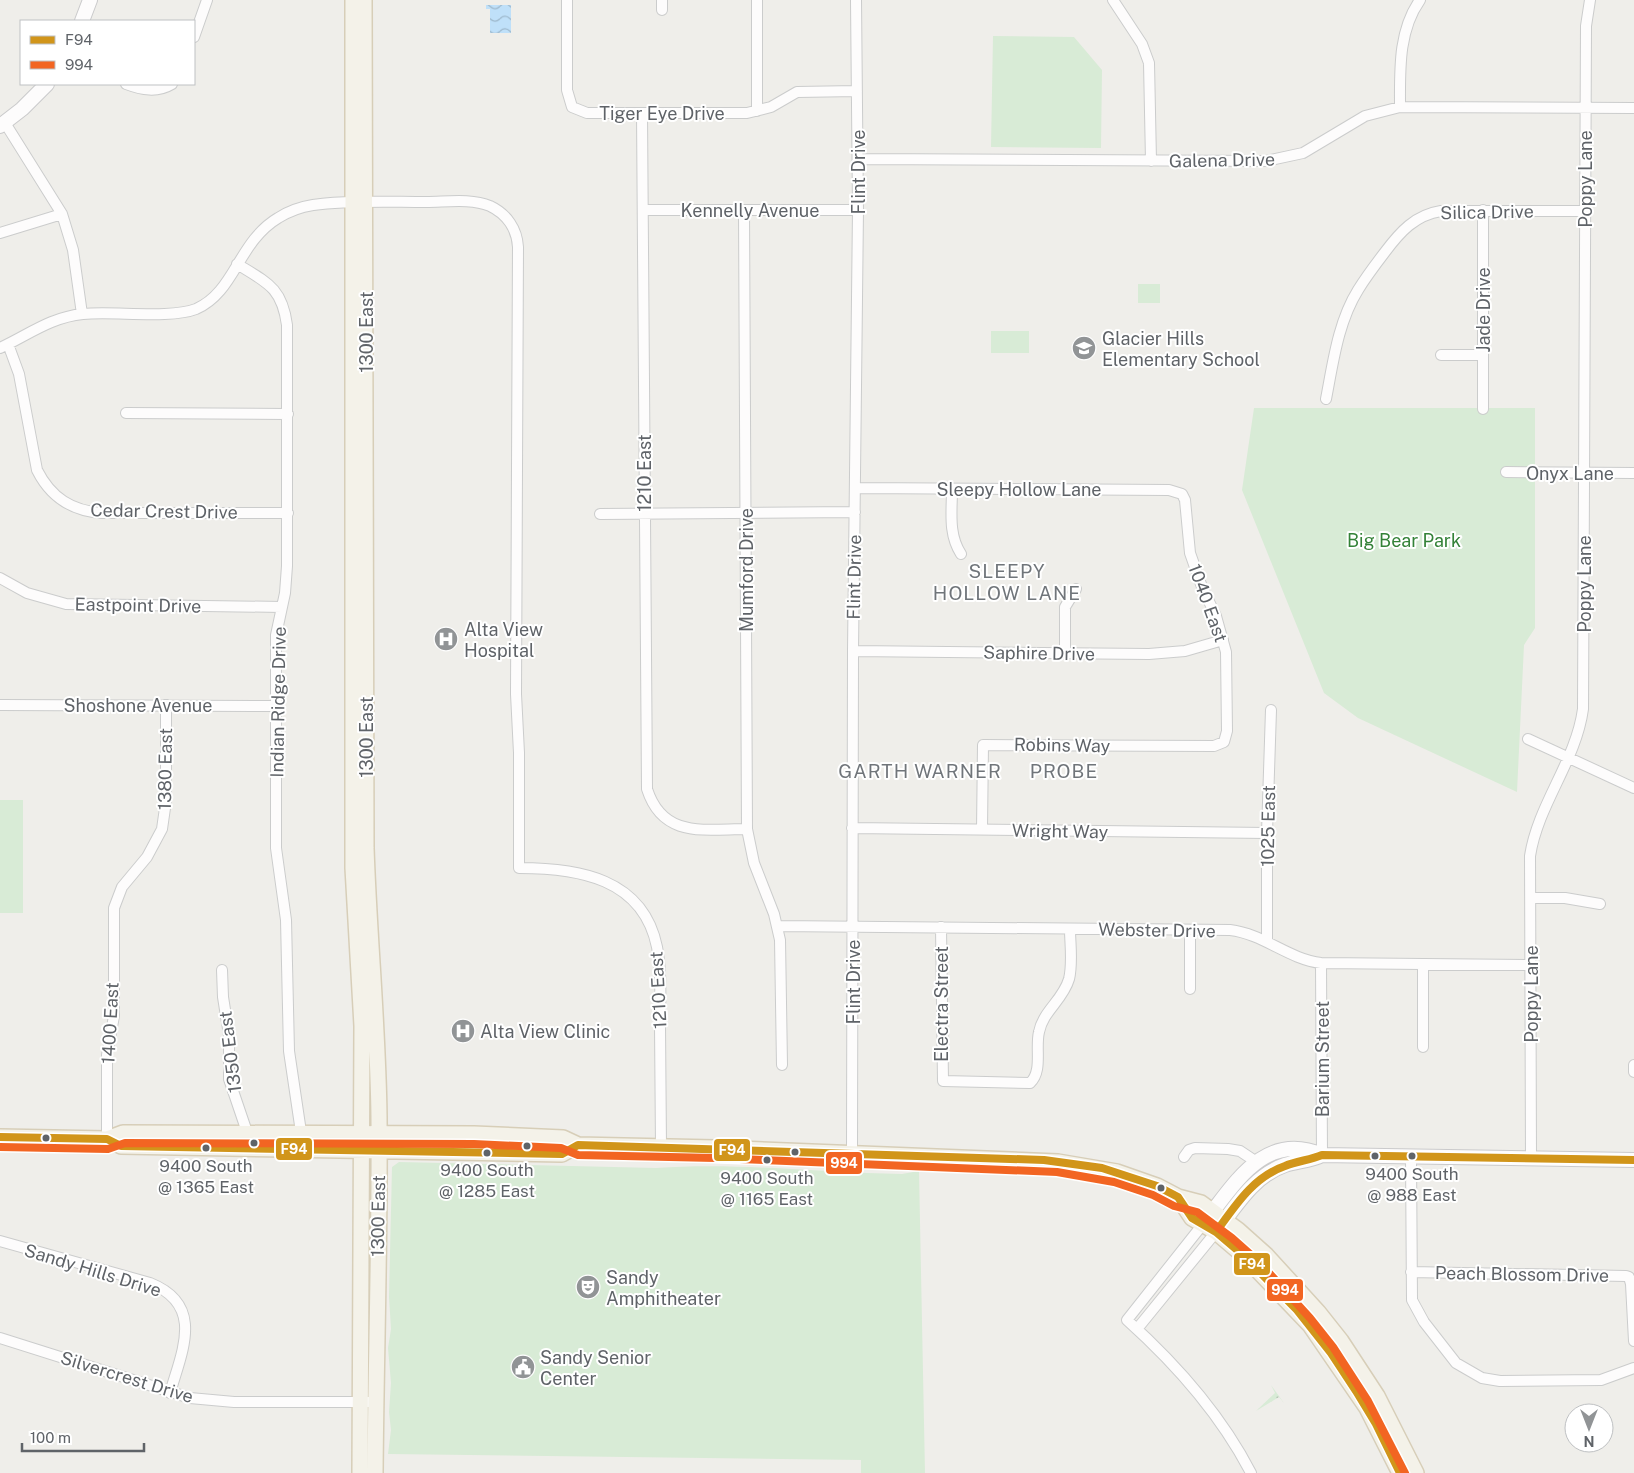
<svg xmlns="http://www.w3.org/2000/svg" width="1634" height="1473" font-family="'Public Sans',sans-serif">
	<defs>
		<pattern id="garden-dots" width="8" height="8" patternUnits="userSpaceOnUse" patternTransform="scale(1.25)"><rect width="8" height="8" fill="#d8ebd6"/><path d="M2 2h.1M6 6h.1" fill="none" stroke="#b2c2b1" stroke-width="1.8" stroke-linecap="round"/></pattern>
		<pattern id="water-waves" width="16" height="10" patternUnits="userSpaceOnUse" patternTransform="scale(1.25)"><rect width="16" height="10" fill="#bfe0f9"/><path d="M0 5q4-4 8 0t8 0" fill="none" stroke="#9eb9cd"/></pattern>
	</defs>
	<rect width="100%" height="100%" fill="#efeeea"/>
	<!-- park -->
	<path fill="#d8ebd6" d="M993 36 1074 37 1102 70 1101 148 991 147Z
		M1138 284H1160V303H1138Z
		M991 331H1029V353H991Z
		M1254 408H1535V628L1524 645 1517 792 1358 718 1324 693 1242 490Z
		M0 800H23V913H0Z
		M399 1162 656 1168C739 1162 819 1173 902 1174L919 1171 925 1473H861V1460L388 1454 391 1430 389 1412 391 1383 388 1348 391 1329 389 1297 392 1167Z"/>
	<!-- garden -->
	<path fill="url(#garden-dots)" d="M1271 1385 1284 1403 1279 1397 1256 1411 1275 1393Z"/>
	<!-- water -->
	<path fill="url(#water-waves)" d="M486 5H511V33H490V9H486Z"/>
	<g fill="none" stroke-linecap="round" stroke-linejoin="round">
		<!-- street casing -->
		<g stroke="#cbcccc" stroke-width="12">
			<path id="street" d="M567 0V90L572 107 587 113H747L771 107 797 92 857 91
				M662 0V10
				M1113 0 1142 44 1149 63 1151 161
				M194 37 207 0
				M126 84C142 90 157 93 172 84
				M1400 107C1400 71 1398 31 1420 0
				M757 111V0
				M642 113 647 789C663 839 705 829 747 829
				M5 123 62 214 73 250 82 314
				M858 159 1266 161 1303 153 1365 116 1400 107 1634 108
				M643 210H858
				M744 210 747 829 754 863 774 914 780 940 782 1065
				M1483 210V409
				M0 233 62 214
				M237 264C268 283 282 288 287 325V566L285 593 276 635V848L286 920 289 1051 301 1132
				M8 344 19 374 37 470C51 498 72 511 102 513H288
				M0 348C28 335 51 317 83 314 114 311 170 319 196 309 235 292 238 242 278 218 289 211 300 207 313 205 350 200 389 202 426 202 446 202 471 198 490 206 507 214 517 229 518 247L516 694 519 753V868C578 868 643 878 657 947 662 973 660 1000 660 1026 660 1066 661 1107 661 1147
				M1441 355H1483
				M1326 399C1333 363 1338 322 1358 290 1366 277 1375 265 1385 252 1400 232 1415 215 1441 211H1585
				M126 413 288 414
				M1506 472 1634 473
				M856 488 1169 490 1182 494 1185 500 1190 553 1202 587 1216 616 1226 652 1227 731 1224 742 1214 746 983 745 982 830
				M952 489C952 511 948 534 961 554
				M600 514 855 512
				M0 578 27 593 66 604 282 607
				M853 651 1149 654 1185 651 1223 640
				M1065 654V607L1076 589
				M0 705 276 706
				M1528 739 1634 788
				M852 828 1267 833
				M1531 898H1565L1600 904
				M777 926 1230 930C1264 934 1288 959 1321 963L1530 965
				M941 927 943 1081 1030 1083C1043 1071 1035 1048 1039 1032 1043 1011 1063 1000 1069 979 1073 963 1070 944 1070 929
				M1190 930V989
				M1267 941V833L1271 710
				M1321 963 1322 1155
				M1423 964V1047
				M222 970 223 997 229 1035V1079L247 1132
				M1634 1065V1072
				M107 1139V1055L114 1016V908L122 887 147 857 162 829 166 801V705
				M852 1154 853 651 858 210 856 0
				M1184 1157 1189 1150 1195 1148 1228 1149 1240 1151 1255 1161
				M1411 1157 1412 1300 1424 1322 1456 1363 1482 1378 1500 1381 1601 1380 1634 1368
				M1531 1159 1530 856C1538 804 1576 761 1583 709L1586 26 1590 0
				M1203 1224 1127 1320C1176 1364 1221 1415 1251 1473
				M0 1241 150 1283C205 1305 182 1351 170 1393
				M1411 1272 1626 1276 1629 1277 1631 1284 1634 1341
				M1137 1329 1216 1232
				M0 1338 190 1398 234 1402H376"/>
		</g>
		<!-- secondary casing -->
		<g stroke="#cacacb" stroke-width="16">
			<path id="secondary" d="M82 21 90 0
				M0 126 22 109 47 84
				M1206 1220C1236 1182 1265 1131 1322 1155L1634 1160
				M1219 1228C1237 1204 1255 1175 1285 1165 1297 1161 1310 1161 1322 1155"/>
		</g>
		<!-- primary casing -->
		<g stroke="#d7ceb8" stroke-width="18">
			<path id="primary" d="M353 0V868L362 1026 360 1473
				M364 0 366 848C369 938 378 1027 379 1117 380 1235 376 1354 375 1473
				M0 1137 107 1139 123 1133 474 1134 563 1138 578 1145 715 1148 1058 1162 1117 1172 1157 1186 1178 1197 1201 1203 1238 1230 1266 1255 1318 1312 1341 1341 1377 1396 1416 1473
				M107 1139 121 1146 562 1154 578 1145
				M1178 1197 1192 1218 1216 1232 1243 1255 1310 1325 1367 1408 1400 1473"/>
		</g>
		<!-- street -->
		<use href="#street" stroke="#fdfcfc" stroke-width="10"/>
		<!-- secondary -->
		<use href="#secondary" stroke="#fdfcfc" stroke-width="14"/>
		<!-- primary -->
		<use href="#primary" stroke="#f4f2e9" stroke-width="15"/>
		<!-- bus-1 casing -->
		<g stroke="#fff" stroke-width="11">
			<path id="bus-1" d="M0 1137 107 1139 121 1146 562 1154 578 1145 1044 1160 1102 1168 1157 1186 1178 1197 1192 1218 1216 1232 1243 1255 1297 1310 1331 1353 1356 1391 1376 1424 1400 1473
				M1216 1232C1235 1206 1253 1177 1285 1166 1297 1161 1310 1160 1322 1155L1634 1160"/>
		</g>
		<!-- bus-2 casing -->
		<g stroke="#fff" stroke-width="11">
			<path id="bus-2" d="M0 1147 108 1149 125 1143 474 1144 561 1148 578 1155 715 1158 1057 1172 1114 1182 1153 1195 1174 1206 1197 1212 1232 1238 1259 1262 1310 1318 1333 1347 1368 1401 1405 1473"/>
		</g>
		<!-- bus-1 -->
		<use href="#bus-1" stroke="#d1951a" stroke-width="8"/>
		<!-- bus-2 -->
		<use href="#bus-2" stroke="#f26522" stroke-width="8"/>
	</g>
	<!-- icons -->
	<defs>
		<g id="school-disc" transform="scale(1.25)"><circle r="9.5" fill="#919496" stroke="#fff"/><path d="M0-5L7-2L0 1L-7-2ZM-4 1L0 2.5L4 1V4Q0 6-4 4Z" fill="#fff"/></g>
		<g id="hospital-disc" transform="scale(1.25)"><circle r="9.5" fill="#919496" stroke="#fff"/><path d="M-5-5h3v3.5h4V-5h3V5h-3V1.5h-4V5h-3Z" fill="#fff"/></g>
		<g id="theatre-disc" transform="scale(1.25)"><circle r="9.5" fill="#919496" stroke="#fff"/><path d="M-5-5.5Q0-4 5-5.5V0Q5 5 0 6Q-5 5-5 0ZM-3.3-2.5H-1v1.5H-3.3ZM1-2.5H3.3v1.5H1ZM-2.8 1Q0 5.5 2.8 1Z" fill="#fff"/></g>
		<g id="civic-disc" transform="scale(1.25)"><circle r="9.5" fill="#919496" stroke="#fff"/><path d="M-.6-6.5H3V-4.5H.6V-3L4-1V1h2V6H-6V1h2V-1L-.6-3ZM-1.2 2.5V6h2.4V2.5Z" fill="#fff"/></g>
	</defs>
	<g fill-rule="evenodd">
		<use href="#school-disc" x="1084" y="348"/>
		<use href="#hospital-disc" x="446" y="639"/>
		<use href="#hospital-disc" x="463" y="1031"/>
		<use href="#theatre-disc" x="588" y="1287"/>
		<use href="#civic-disc" x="523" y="1367"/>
	</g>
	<!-- markers -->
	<g fill="#5f6368" stroke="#fff" stroke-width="2">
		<circle cx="46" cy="1138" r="4.5"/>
		<circle cx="254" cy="1143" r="4.5"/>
		<circle cx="527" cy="1146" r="4.5"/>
		<circle cx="206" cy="1148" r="4.5"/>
		<circle cx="795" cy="1152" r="4.5"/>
		<circle cx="487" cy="1153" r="4.5"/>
		<circle cx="1375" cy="1156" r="4.5"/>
		<circle cx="1412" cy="1156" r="4.5"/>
		<circle cx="767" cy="1160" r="4.5"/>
		<circle cx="1161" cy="1188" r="4.5"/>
	</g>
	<g text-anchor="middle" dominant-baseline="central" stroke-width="4" stroke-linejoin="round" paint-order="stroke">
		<!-- bus labels -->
		<g font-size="17" fill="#5f6368" stroke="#fff">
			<text x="206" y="1166">9400 South<tspan x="206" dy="21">@ 1365 East</tspan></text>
			<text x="487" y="1170">9400 South<tspan x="487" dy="21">@ 1285 East</tspan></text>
			<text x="1412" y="1174">9400 South<tspan x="1412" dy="21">@ 988 East</tspan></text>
			<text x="767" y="1178">9400 South<tspan x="767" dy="21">@ 1165 East</tspan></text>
		</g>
		<!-- street labels -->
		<g font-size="18" fill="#5f6368" stroke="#fff">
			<text x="662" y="113">Tiger Eye Drive</text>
			<text transform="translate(1222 160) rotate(-1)">Galena Drive</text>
			<text transform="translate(858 172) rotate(-90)">Flint Drive</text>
			<text transform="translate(1585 179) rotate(-90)">Poppy Lane</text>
			<text x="750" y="210">Kennelly Avenue</text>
			<text transform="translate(1487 212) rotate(-1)">Silica Drive</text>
			<text transform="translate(1483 310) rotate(-90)">Jade Drive</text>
			<text transform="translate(366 332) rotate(-90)">1300 East</text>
			<text transform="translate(644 473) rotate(-90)">1210 East</text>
			<text x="1570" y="473">Onyx Lane</text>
			<text x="1019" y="489">Sleepy Hollow Lane</text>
			<text transform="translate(164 511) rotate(1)">Cedar Crest Drive</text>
			<text transform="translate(746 570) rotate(-90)">Mumford Drive</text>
			<text transform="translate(854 577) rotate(-89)">Flint Drive</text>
			<text transform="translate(1584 584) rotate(-90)">Poppy Lane</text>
			<text transform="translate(1208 603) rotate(70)">1040 East</text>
			<text transform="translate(138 605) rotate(1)">Eastpoint Drive</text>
			<text transform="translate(1039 653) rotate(1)">Saphire Drive</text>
			<text transform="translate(278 702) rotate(-89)">Indian Ridge Drive</text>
			<text x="138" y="705">Shoshone Avenue</text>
			<text transform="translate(366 737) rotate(-90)">1300 East</text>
			<text transform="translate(1062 745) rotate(1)">Robins Way</text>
			<text transform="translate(165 769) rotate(-89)">1380 East</text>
			<text transform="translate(1268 826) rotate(-89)">1025 East</text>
			<text transform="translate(1060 831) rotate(1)">Wright Way</text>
			<text transform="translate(1157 930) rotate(1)">Webster Drive</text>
			<text transform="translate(853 982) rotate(-90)">Flint Drive</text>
			<text transform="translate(658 990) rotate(-93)">1210 East</text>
			<text transform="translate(1531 994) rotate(-90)">Poppy Lane</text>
			<text transform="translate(941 1004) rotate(-90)">Electra Street</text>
			<text transform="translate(110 1023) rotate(-87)">1400 East</text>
			<text transform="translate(230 1052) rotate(-97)">1350 East</text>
			<text transform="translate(1322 1059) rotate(-90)">Barium Street</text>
			<text transform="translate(378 1216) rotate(-89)">1300 East</text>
			<text transform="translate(93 1270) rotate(17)">Sandy Hills Drive</text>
			<text transform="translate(1522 1274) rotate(1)">Peach Blossom Drive</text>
			<text transform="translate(127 1377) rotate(17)">Silvercrest Drive</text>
		</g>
		<!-- poi labels -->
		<g font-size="18" fill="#5f6368" stroke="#fff" text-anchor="start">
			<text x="1102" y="338">Glacier Hills<tspan x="1102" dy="21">Elementary School</tspan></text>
			<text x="464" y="629">Alta View<tspan x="464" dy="21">Hospital</tspan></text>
			<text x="480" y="1031">Alta View Clinic</text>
			<text x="606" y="1277">Sandy<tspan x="606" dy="21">Amphitheater</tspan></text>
			<text x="540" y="1357">Sandy Senior<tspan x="540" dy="21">Center</tspan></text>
		</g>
		<!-- park labels -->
		<g font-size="18" fill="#348238" stroke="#fff">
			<text x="1404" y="540">Big Bear Park</text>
		</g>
		<!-- neighbourhood labels -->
		<g font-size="19" letter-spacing="1" fill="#70757a" stroke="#fff">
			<text x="1007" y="571">SLEEPY<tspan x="1007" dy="22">HOLLOW LANE</tspan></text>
			<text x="920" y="771">GARTH WARNER</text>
			<text x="1064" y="771">PROBE</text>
		</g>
	</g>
	<g stroke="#fff" stroke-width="2">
		<rect x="275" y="1137" width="38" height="24" rx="5" fill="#d1951a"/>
		<rect x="713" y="1138" width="38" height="24" rx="5" fill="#d1951a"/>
		<rect x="825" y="1151" width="38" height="24" rx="5" fill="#f26522"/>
		<rect x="1233" y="1252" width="38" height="24" rx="5" fill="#d1951a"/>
		<rect x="1266" y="1278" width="38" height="24" rx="5" fill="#f26522"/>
	</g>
	<g font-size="14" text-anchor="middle" font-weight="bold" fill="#fff">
		<text x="294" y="1154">F94</text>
		<text x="732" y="1155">F94</text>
		<text x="844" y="1168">994</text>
		<text x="1252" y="1269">F94</text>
		<text x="1285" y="1295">994</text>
	</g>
	<!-- legend -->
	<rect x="20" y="20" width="175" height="65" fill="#ffffff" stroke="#bfc1c3"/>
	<rect x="30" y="36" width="25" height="8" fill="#d1951a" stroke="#bfc1c3"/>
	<text x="65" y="45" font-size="15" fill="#5f6368">F94</text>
	<rect x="30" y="61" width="25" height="8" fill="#f26522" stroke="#bfc1c3"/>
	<text x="65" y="70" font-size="15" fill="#5f6368">994</text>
	<!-- north arrow -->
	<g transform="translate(1589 1428) rotate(180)"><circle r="24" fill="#ffffff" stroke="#bfc1c3"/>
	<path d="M0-4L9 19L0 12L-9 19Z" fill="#919496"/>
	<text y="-8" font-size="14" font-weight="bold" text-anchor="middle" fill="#5f6368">N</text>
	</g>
	<!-- scale -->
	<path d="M22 1443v8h122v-8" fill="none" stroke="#5f6368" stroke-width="2.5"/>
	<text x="30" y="1443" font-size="15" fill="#5f6368" stroke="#ffffff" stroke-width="4" paint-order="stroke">100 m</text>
</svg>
